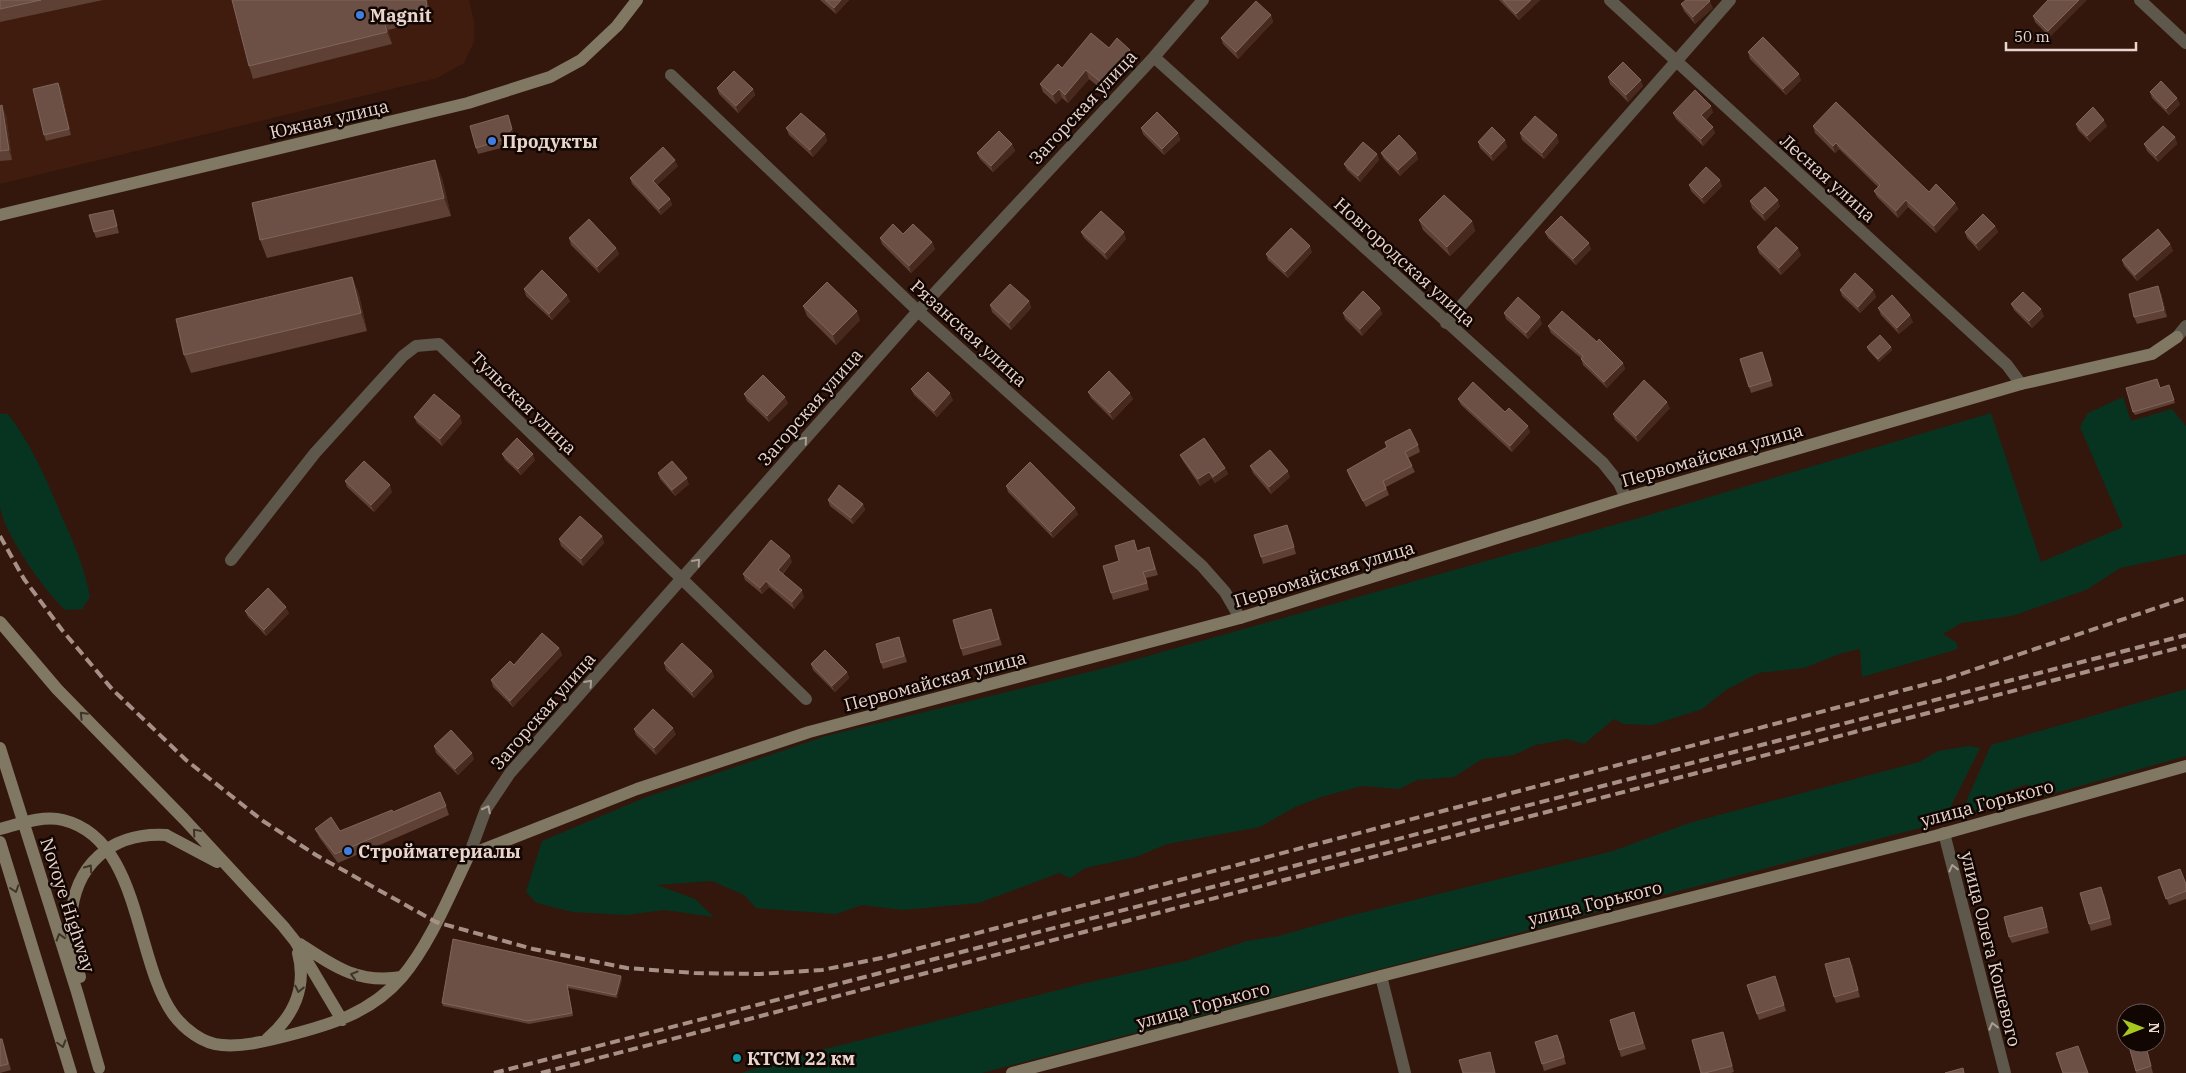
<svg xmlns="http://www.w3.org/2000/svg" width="2186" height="1073" font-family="'IBM Plex Serif',serif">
	<rect width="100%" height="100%" fill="#33170c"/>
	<!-- built -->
	<path fill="#3f1c0e" d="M0 0H469L474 21V42L464 63 437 78 0 184Z"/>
	<!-- green -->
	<path fill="#073420" d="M2123 397 2131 421 2172 409 2186 426V554L2120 568 2086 590 2012 616 1961 623 1943 634 1956 642 1958 649 1862 677 1860 649 1842 653 1804 668 1758 673 1726 690 1702 709 1652 725 1624 724 1614 719 1584 744 1567 739 1535 745 1514 755 1482 759 1454 777 1417 780 1399 789 1362 786 1321 797 1295 807 1260 827 1167 844 1136 857 1085 868 1070 878 1059 873 979 903 903 910 862 905 836 914 756 908 744 895 712 881 657 885 695 899 714 917 664 910 627 915 572 912 537 903 526 892 542 841 644 798 826 736 1105 668 1639 518 1991 413 2041 562 2123 527 2080 427 2088 413Z
		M0 414H8C32 446 47 480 62 517 74 543 85 569 90 597L82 609 66 610C46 594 3 531 0 507 0 479 0 442 0 414Z
		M2186 689V756L2034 799 2028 784 1998 794 1978 812 1959 818 1991 745Z
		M1969 746 1980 748 1943 822 982 1073H741L767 1065 783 1066 794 1057 1090 982 1185 961 1247 941 1279 936 1349 916 1613 851 1689 823 1919 762 1938 751Z"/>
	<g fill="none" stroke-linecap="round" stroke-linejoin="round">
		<!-- street -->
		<path stroke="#5d584b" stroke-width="12" d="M1610 0 2007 365 2021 384
			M2140 0 2186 43
			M1154 57 1603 463 1619 483 1626 498
			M671 75 918 311 1202 566 1225 592 1240 618
			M1446 323 1730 0
			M2177 337 2186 326
			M231 560 315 453 403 356 416 346 439 344 806 699
			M1944 833 2005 1073
			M469 855 486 809 510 773 918 311 1154 57 1203 0
			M1381 976 1405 1073"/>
		<!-- secondary -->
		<path stroke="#807862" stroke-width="12" d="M0 215 468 103 550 77 581 60 617 26 637 0
			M0 622 57 689 184 819 283 926 295 941 342 1020
			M0 829C19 824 43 815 63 820 141 839 134 959 173 1014 184 1029 203 1044 222 1045 243 1047 266 1041 286 1036 330 1025 371 1013 402 977 430 944 450 894 469 855L637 789 809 732 1240 618 1626 498 2021 384 2152 354 2177 337
			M166 835 217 862
			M0 842 71 1073
			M300 944C335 967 358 984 402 977
			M267 1039C294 1016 307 987 298 953
			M1012 1073 1381 976 1935 836 2186 766"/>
		<!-- rail -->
		<path stroke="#a79087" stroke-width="4" stroke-dasharray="10 5" stroke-linecap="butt" d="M0 536 24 579 62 630 112 689 186 760 263 821 316 855 436 922 533 949 627 968 694 973 759 974 822 970 886 957 1946 679 2186 598
			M494 1073 2186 635
			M541 1073 2186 646"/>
		<!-- secondary-bridge -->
		<path stroke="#807862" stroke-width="12" d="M0 748 77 992 99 1068
			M80 977C76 959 71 939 71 920 74 865 111 832 166 835"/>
	</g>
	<!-- wall -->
	<path fill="#5e4034" d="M0 0H103L0 22Z
		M427 0 432 19 388 30 392 44 253 79 249 66Z
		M820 0H849L836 14Z
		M1499 0H1540L1519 20Z
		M2048 0 2050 37 2035 22 2033 16Z
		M1681 4 1713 8 1695 24 1684 11Z
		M1271 15 1273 22 1238 59 1223 44 1221 38Z
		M1109 48 1130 50 1133 58 1105 92 1089 79 1068 103 1062 98 1056 104 1043 92 1040 84 1062 68Z
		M1748 52 1801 80 1786 95 1750 59Z
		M1608 77 1643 86 1628 102 1610 84Z
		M58 83 61 89 71 135 46 141 44 135Z
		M717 88 753 89 755 95 738 113 719 94Z
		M2150 92 2180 104 2169 115 2152 98Z
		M0 106 6 115 12 160 0 161Z
		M1713 112 1706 120 1715 133 1703 146 1676 119 1673 113Z
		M510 122 514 136 505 147 478 154 476 148Z
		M2076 124 2107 126 2090 142 2078 130Z
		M1813 126 1929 192 1955 203 1958 209 1936 233 1908 207 1898 218 1877 197 1874 191 1878 187 1839 149 1835 153 1815 133Z
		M786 128 825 134 827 141 813 157 789 135Z
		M1141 128 1178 133 1180 140 1164 155 1143 134Z
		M1520 133 1559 142 1544 159 1522 140Z
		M2175 137 2177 144 2158 162 2147 151 2144 144Z
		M1505 140 1507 147 1493 161 1480 148 1478 142Z
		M1012 144 1015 151 993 172 980 159 977 153Z
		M1381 153H1416L1418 159 1400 176 1384 159Z
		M1377 154 1379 160 1360 182 1347 170 1344 164Z
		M678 166 657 185 670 199 672 205 661 215 632 184 630 178Z
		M442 178 451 216 267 258 260 240Z
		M1689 185 1722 186 1704 204 1691 191Z
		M1750 201 1780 206 1765 221 1752 208Z
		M113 210 119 233 96 238 94 232Z
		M1419 220 1472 221 1475 231 1450 256 1423 230Z
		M1995 226 1998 232 1979 251 1967 238 1965 232Z
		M1081 232 1126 239 1107 260 1084 238Z
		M1545 232 1591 249 1576 265 1548 238Z
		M903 234 932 242 935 249 911 273 882 244 880 238Z
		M569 238 616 248 619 254 599 273 571 245Z
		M2170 244 2173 251 2137 281 2124 266 2122 260Z
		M1757 247 1801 255 1781 275 1759 253Z
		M1312 252 1288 278 1268 260 1266 254Z
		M352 277 359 295 367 331 191 373 184 355Z
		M524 289 570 301 552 320 526 296Z
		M1840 290H1873L1876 297 1860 313 1842 296Z
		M2161 293 2167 317 2137 324 2134 317Z
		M1029 301 1031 308 1011 330 992 312 990 305Z
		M2011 304 2044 316 2032 328 2014 310Z
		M803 306 860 320 836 345 807 316Z
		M1380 308 1382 314 1362 336 1345 319 1343 313Z
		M1878 308 1913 322 1899 334 1881 315Z
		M1504 313 1542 324 1528 339 1506 319Z
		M1548 326 1597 342 1623 363 1625 369 1607 388 1583 365 1581 358 1551 333Z
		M1867 347H1891L1892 350 1879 362 1868 350Z
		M1762 352 1773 386 1751 393 1749 387Z
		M2169 385 2175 403 2135 415 2133 412 2160 388Z
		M911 389 953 400 937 417 914 395Z
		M1088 392 1133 399 1113 420 1091 398Z
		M744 394 788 403 769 422 747 401Z
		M1458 399 1505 412 1530 432 1512 452 1461 405Z
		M1670 408 1638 442 1615 420 1613 414Z
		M414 417 462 423 442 446 417 423Z
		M1385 442 1418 445 1420 452 1408 458 1415 472 1386 487 1389 495 1366 507 1349 476 1347 470 1387 448Z
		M502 454 535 460 521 475 505 460Z
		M1180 455 1225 468 1228 474 1215 483 1212 478 1200 486 1183 461Z
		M1250 466 1290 477 1271 494 1253 473Z
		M658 473 689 484 675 496 660 479Z
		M345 481 392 492 374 512 347 487Z
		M1006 486 1078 514 1053 538 1008 492Z
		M828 500 863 504 865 510 853 524 830 506Z
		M1290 531 1296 554 1263 564 1261 557Z
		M602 536 604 543 583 566 561 546 559 539Z
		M1149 547 1158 575 1146 578 1149 590 1113 600 1111 593 1119 561 1138 551Z
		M792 562 783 574 804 597 794 609 769 587 762 594 745 580 743 574Z
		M245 611 289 613 266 636 248 617Z
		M993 616 1002 645 963 656 961 649Z
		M901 643 907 662 883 669 881 663Z
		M559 648 562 655 513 707 493 687 491 680 514 665Z
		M664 663 712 671 714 677 694 698 666 670Z
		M811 664 847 672 849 678 835 692 813 670Z
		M634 729 676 734 656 755 636 735Z
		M434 746 474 759 458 775 436 753Z
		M446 806 449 815 338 863 319 837 315 829 340 831 393 812Z
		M2158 877 2186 884V899L2169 905Z
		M2104 894 2112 925 2091 931 2089 924Z
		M2042 907 2049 933 2012 943 2009 937Z
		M453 939 622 979 617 998 568 988 573 1016 529 1024 443 1006 442 1003Z
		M1852 964 1860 997 1836 1003 1834 997Z
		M1775 976 1786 1011 1759 1020 1747 985Z
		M1636 1019 1646 1049 1621 1057 1619 1050Z
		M1725 1038 1734 1072 1731 1073H1701Z
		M0 1039 4 1045 11 1070 0 1073Z
		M1560 1041 1566 1064 1544 1071 1542 1064Z
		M2128 1043H2145L2153 1073H2136Z"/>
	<!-- shaded-wall -->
	<path fill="#47291d" d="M426 0H427L432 19 427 7Z
		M841 0H849L836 14 834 8Z
		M1531 0H1540L1519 20 1516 14Z
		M2079 0H2087L2050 37 2048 31Z
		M1710 1 1713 8 1695 24 1693 17Z
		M1271 15 1273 22 1238 59 1236 52Z
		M384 18 388 30 392 44 387 32Z
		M1130 50 1133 58 1105 92 1102 83Z
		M1086 70 1089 79 1068 103 1065 95Z
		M1799 74 1801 80 1786 95 1783 89Z
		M1641 80 1643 86 1628 102 1626 95Z
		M58 83 61 89 71 135 69 129Z
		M753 89 755 95 738 113 736 106Z
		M1059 89 1062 98 1056 104 1053 95Z
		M2177 98 2180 104 2169 115 2166 109Z
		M2 105 6 115 12 160 9 150Z
		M1711 106 1713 112 1704 122 1701 115Z
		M508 115 514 136 505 147 502 140Z
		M2104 120 2107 126 2090 142 2087 136Z
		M1713 127 1715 133 1703 146 1701 139Z
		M1178 133 1180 140 1164 155 1162 149Z
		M825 134 827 141 813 157 810 150Z
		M1557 135 1559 142 1544 159 1542 153Z
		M2175 137 2177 144 2158 162 2156 156Z
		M1505 140 1507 147 1493 161 1491 155Z
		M1836 143 1839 149 1835 153 1833 146Z
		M1012 144 1015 151 993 172 991 166Z
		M1416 153 1418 159 1400 176 1398 170Z
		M1377 154 1379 160 1360 182 1358 176Z
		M435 160 442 178 451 216 444 198Z
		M675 160 678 166 655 187 653 181Z
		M1720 180 1722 186 1704 204 1702 198Z
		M670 199 672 205 661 215 659 209Z
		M1778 200 1780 206 1765 221 1763 214Z
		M1906 200 1908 207 1898 218 1896 211Z
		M1955 203 1958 209 1936 233 1934 226Z
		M1472 221 1475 231 1450 256 1447 247Z
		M1995 226 1998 232 1979 251 1976 244Z
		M1124 232 1126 239 1107 260 1105 253Z
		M932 242 935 249 911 273 909 266Z
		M1589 243 1591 249 1576 265 1573 259Z
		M2170 244 2173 251 2137 281 2135 275Z
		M1310 246 1312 252 1288 278 1285 272Z
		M616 248 619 254 599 273 597 267Z
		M1798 248 1801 255 1781 275 1779 268Z
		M352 277 359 295 367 331 361 313Z
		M2158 286 2161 293 2167 317 2164 310Z
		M1873 290 1876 297 1860 313 1858 307Z
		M567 295 570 301 552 320 549 314Z
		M1029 301 1031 308 1011 330 1009 323Z
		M1380 308 1382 314 1362 336 1360 329Z
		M2041 309 2044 316 2032 328 2029 321Z
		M857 311 860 320 836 345 833 335Z
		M1910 315 1913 322 1899 334 1897 328Z
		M1540 317 1542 324 1528 339 1526 333Z
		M1891 347 1892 350 1879 362 1878 359Z
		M1623 363 1625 369 1607 388 1604 382Z
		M950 393 953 400 937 417 934 411Z
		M1130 393 1133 399 1113 420 1110 413Z
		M785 397 788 403 769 422 767 416Z
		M1667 402 1670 408 1638 442 1636 436Z
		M460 416 462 423 442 446 440 439Z
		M1528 426 1530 432 1512 452 1510 446Z
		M533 454 535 460 521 475 518 469Z
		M1225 468 1228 474 1215 483 1213 477Z
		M1288 471 1290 477 1271 494 1269 487Z
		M1209 472 1212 478 1200 486 1198 479Z
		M687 478 689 484 675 496 672 490Z
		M390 485 392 492 374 512 371 505Z
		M863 504 865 510 853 524 851 518Z
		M1075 508 1078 514 1053 538 1051 532Z
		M602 536 604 543 583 566 581 559Z
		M790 556 792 562 780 576 778 570Z
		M766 581 769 587 762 594 760 588Z
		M802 590 804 597 794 609 792 602Z
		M286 607 289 613 266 636 264 630Z
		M559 648 562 655 513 707 510 701Z
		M712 671 714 677 694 698 692 692Z
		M847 672 849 678 835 692 832 686Z
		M673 728 676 734 656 755 654 748Z
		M472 753 474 759 458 775 455 769Z
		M1849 958 1852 964 1860 997 1858 990Z
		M621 976 622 979 617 998 616 995Z"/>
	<!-- building -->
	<path fill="#6d5045" stroke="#81655a" d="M0 0H41L0 9Z
		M232 0H426L427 7 384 18 387 32 249 66Z
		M825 0H841L834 8Z
		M1503 0H1531L1516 14Z
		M1686 0H1709L1710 1 1693 17 1681 4Z
		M2048 0H2079L2048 31 2033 16Z
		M1256 1 1271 15 1236 52 1221 38Z
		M1091 33 1109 48 1117 38 1130 50 1102 83 1086 70 1065 95 1059 89 1053 95 1040 84 1058 64 1062 68Z
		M1763 37 1799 74 1783 89 1748 52Z
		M1623 62 1641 80 1626 95 1608 77Z
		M734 71 753 89 736 106 717 88Z
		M2161 81 2177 98 2166 109 2150 92Z
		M58 83 69 129 44 135 33 89Z
		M1695 90 1711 106 1701 115 1713 127 1701 139 1673 113Z
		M1836 102 1929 192 1936 184 1955 203 1934 226 1906 200 1896 211 1874 191 1880 185 1836 143 1833 146 1813 126Z
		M2 105 9 150 0 151V106Z
		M2093 107 2104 120 2087 136 2076 124Z
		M1157 112 1178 133 1162 149 1141 128Z
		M801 113 825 134 810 150 786 128Z
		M508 115 512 129 502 140 476 148 470 126Z
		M1535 116 1557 135 1542 153 1520 133Z
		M2163 126 2175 137 2156 156 2144 144Z
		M1492 127 1505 140 1491 155 1478 142Z
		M999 131 1012 144 991 166 977 153Z
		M1399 135 1416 153 1398 170 1381 153Z
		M1363 142 1377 154 1358 176 1344 164Z
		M663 147 675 160 653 181 670 199 659 209 630 178Z
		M435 160 444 198 260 240 252 203Z
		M1706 167 1720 180 1702 198 1689 185Z
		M1765 187 1778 200 1763 214 1750 201Z
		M1444 195 1472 221 1447 247 1419 220Z
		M113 210 117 226 94 232 89 215Z
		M1101 211 1124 232 1105 253 1081 232Z
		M1983 214 1995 226 1976 244 1965 232Z
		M1561 216 1589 243 1573 259 1545 232Z
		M589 219 616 248 597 267 569 238Z
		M893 224 903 234 913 224 932 242 909 266 880 238Z
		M1776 227 1798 248 1779 268 1757 247Z
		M1291 228 1310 246 1285 272 1266 254Z
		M2158 229 2170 244 2135 275 2122 260Z
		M542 270 567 295 549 314 524 289Z
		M1855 273 1873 290 1858 307 1840 290Z
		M352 277 361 313 184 355 176 319Z
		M827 282 857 311 833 335 803 306Z
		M1010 284 1029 301 1009 323 990 305Z
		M2158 286 2164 310 2134 317 2129 294Z
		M1363 291 1380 308 1360 329 1343 313Z
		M2023 292 2041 309 2029 321 2011 304Z
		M1892 295 1910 315 1897 328 1878 308Z
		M1518 297 1540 317 1526 333 1504 313Z
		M1562 311 1597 342 1599 339 1623 363 1604 382 1581 359 1583 356 1548 326Z
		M1880 335 1891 347 1878 359 1867 347Z
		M1762 352 1771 380 1749 387 1740 359Z
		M1109 371 1130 393 1110 413 1088 392Z
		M928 372 950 393 934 411 911 389Z
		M763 375 785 397 767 416 744 394Z
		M2157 379 2160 388 2169 385 2174 400 2133 412 2126 388Z
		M1644 380 1667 402 1636 436 1613 414Z
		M1473 382 1505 412 1509 408 1528 426 1510 446 1458 399Z
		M434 394 460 416 440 439 414 417Z
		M1410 429 1418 445 1405 452 1412 466 1383 481 1386 489 1363 501 1347 470 1387 447 1385 442Z
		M517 438 533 454 518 469 502 454Z
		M1204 438 1225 468 1213 477 1209 472 1198 479 1180 455Z
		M1270 450 1288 471 1269 487 1250 466Z
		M364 461 390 485 371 505 345 481Z
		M672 461 687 478 672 490 658 473Z
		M1030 462 1075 508 1051 532 1006 486Z
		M839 485 863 504 851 518 828 500Z
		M580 516 602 536 581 559 559 539Z
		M1287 525 1294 547 1261 557 1254 535Z
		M771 540 790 556 778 570 802 590 792 602 766 581 760 588 743 574Z
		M1134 540 1137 551 1149 547 1155 569 1143 572 1147 583 1111 593 1103 566 1119 561 1115 546Z
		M268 588 286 607 264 630 245 611Z
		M991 609 999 639 961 649 953 620Z
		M542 633 559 648 510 701 491 680 510 661 514 665Z
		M899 637 904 656 881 663 876 644Z
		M682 643 712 671 692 692 664 663Z
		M825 650 847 672 832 686 811 664Z
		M653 709 673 728 654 748 634 729Z
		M451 730 472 753 455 769 434 746Z
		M440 792 446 806 335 854 315 829 331 817 340 831 392 810 393 812Z
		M2180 869 2186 884V891L2166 899 2158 877Z
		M2101 887 2110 918 2089 924 2080 893Z
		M2042 907 2047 927 2009 937 2004 917Z
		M453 939 621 976 616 995 567 985 572 1013 528 1021 442 1003Z
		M1849 958 1858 990 1834 997 1825 964Z
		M1775 976 1784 1005 1757 1014 1747 985Z
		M1634 1012 1643 1043 1619 1050 1610 1020Z
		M1723 1032 1732 1066 1705 1073H1701L1692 1040Z
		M1557 1035 1564 1057 1542 1064 1535 1042Z
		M0 1039H2L8 1064 0 1066Z
		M2128 1043H2145L2151 1066 2136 1071Z
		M2078 1046 2088 1073H2063L2056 1053Z
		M1490 1052 1495 1073H1463L1459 1060Z
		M1963 1068 1964 1073H1945Z"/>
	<!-- one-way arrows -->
	<defs><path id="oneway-chevron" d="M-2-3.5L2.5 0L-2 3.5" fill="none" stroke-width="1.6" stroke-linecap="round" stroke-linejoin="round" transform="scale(1.25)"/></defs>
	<g stroke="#aa9d92">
		<use href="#oneway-chevron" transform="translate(804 440) rotate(-49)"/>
		<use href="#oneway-chevron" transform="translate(697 562) rotate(-49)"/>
		<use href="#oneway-chevron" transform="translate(589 683) rotate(-48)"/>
		<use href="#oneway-chevron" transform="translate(487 809) rotate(-63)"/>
		<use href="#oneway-chevron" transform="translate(1953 868) rotate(-104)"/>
		<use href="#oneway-chevron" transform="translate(1993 1026) rotate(-104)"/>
	</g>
	<g stroke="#3e3429">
		<use href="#oneway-chevron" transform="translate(83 715) rotate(-134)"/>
		<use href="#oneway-chevron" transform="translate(196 832) rotate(-131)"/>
		<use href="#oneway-chevron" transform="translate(89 868) rotate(-55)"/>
		<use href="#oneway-chevron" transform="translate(15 889) rotate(72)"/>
		<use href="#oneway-chevron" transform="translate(60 937) rotate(-107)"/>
		<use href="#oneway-chevron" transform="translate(354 975) rotate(-164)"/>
		<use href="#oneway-chevron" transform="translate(299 989) rotate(102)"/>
		<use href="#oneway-chevron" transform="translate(62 1044) rotate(74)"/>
	</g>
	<!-- markers -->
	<g fill="#3f7fe0" stroke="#120603" stroke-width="2">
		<circle cx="360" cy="15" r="5"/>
		<circle cx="492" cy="141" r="5"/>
		<circle cx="348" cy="851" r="5"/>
	</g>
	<circle fill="#0f9aa8" stroke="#120603" stroke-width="2" cx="737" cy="1058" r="5"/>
	<g text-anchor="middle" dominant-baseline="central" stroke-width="5" stroke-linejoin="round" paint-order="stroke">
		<!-- poi labels -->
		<g font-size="18" font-weight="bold" fill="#e9d5cd" stroke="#120603" text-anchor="start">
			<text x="370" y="15">Magnit</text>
			<text x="502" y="141">Продукты</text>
			<text x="358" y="851">Стройматериалы</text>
			<text x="747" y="1058">КТСМ 22 км</text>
		</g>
		<!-- street labels -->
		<g font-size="18" fill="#e9d5cd" stroke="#120603">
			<text transform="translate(1083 107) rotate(-47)">Загорская улица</text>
			<text transform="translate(329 119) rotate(-13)">Южная улица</text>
			<text transform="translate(1828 178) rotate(42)">Лесная улица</text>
			<text transform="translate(1405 262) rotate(42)">Новгородская улица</text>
			<text transform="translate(969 333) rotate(42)">Рязанская улица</text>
			<text transform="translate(524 403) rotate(44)">Тульская улица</text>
			<text transform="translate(810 407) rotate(-49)">Загорская улица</text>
			<text transform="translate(1712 455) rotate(-16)">Первомайская улица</text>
			<text transform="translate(1324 574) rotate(-17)">Первомайская улица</text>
			<text transform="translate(935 681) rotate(-15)">Первомайская улица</text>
			<text transform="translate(543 711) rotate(-49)">Загорская улица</text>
			<text transform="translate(1987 803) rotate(-15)">улица Горького</text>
			<text transform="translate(1595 903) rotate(-14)">улица Горького</text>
			<text transform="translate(68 905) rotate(72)">Novoye Highway</text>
			<text transform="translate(1991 949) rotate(76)">улица Олега Кошевого</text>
			<text transform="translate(1203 1005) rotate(-15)">улица Горького</text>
		</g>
	</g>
	<!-- north arrow -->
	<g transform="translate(2141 1028) rotate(90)"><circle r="24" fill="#120603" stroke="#685954"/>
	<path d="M0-4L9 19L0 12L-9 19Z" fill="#a7c81f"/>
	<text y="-8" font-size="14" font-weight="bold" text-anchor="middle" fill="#e9d5cd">N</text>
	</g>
	<!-- scale -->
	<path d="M2006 42v8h130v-8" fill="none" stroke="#e9d5cd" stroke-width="2.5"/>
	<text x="2014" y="42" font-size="15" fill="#e9d5cd" stroke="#120603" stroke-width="4" paint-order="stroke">50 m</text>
</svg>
